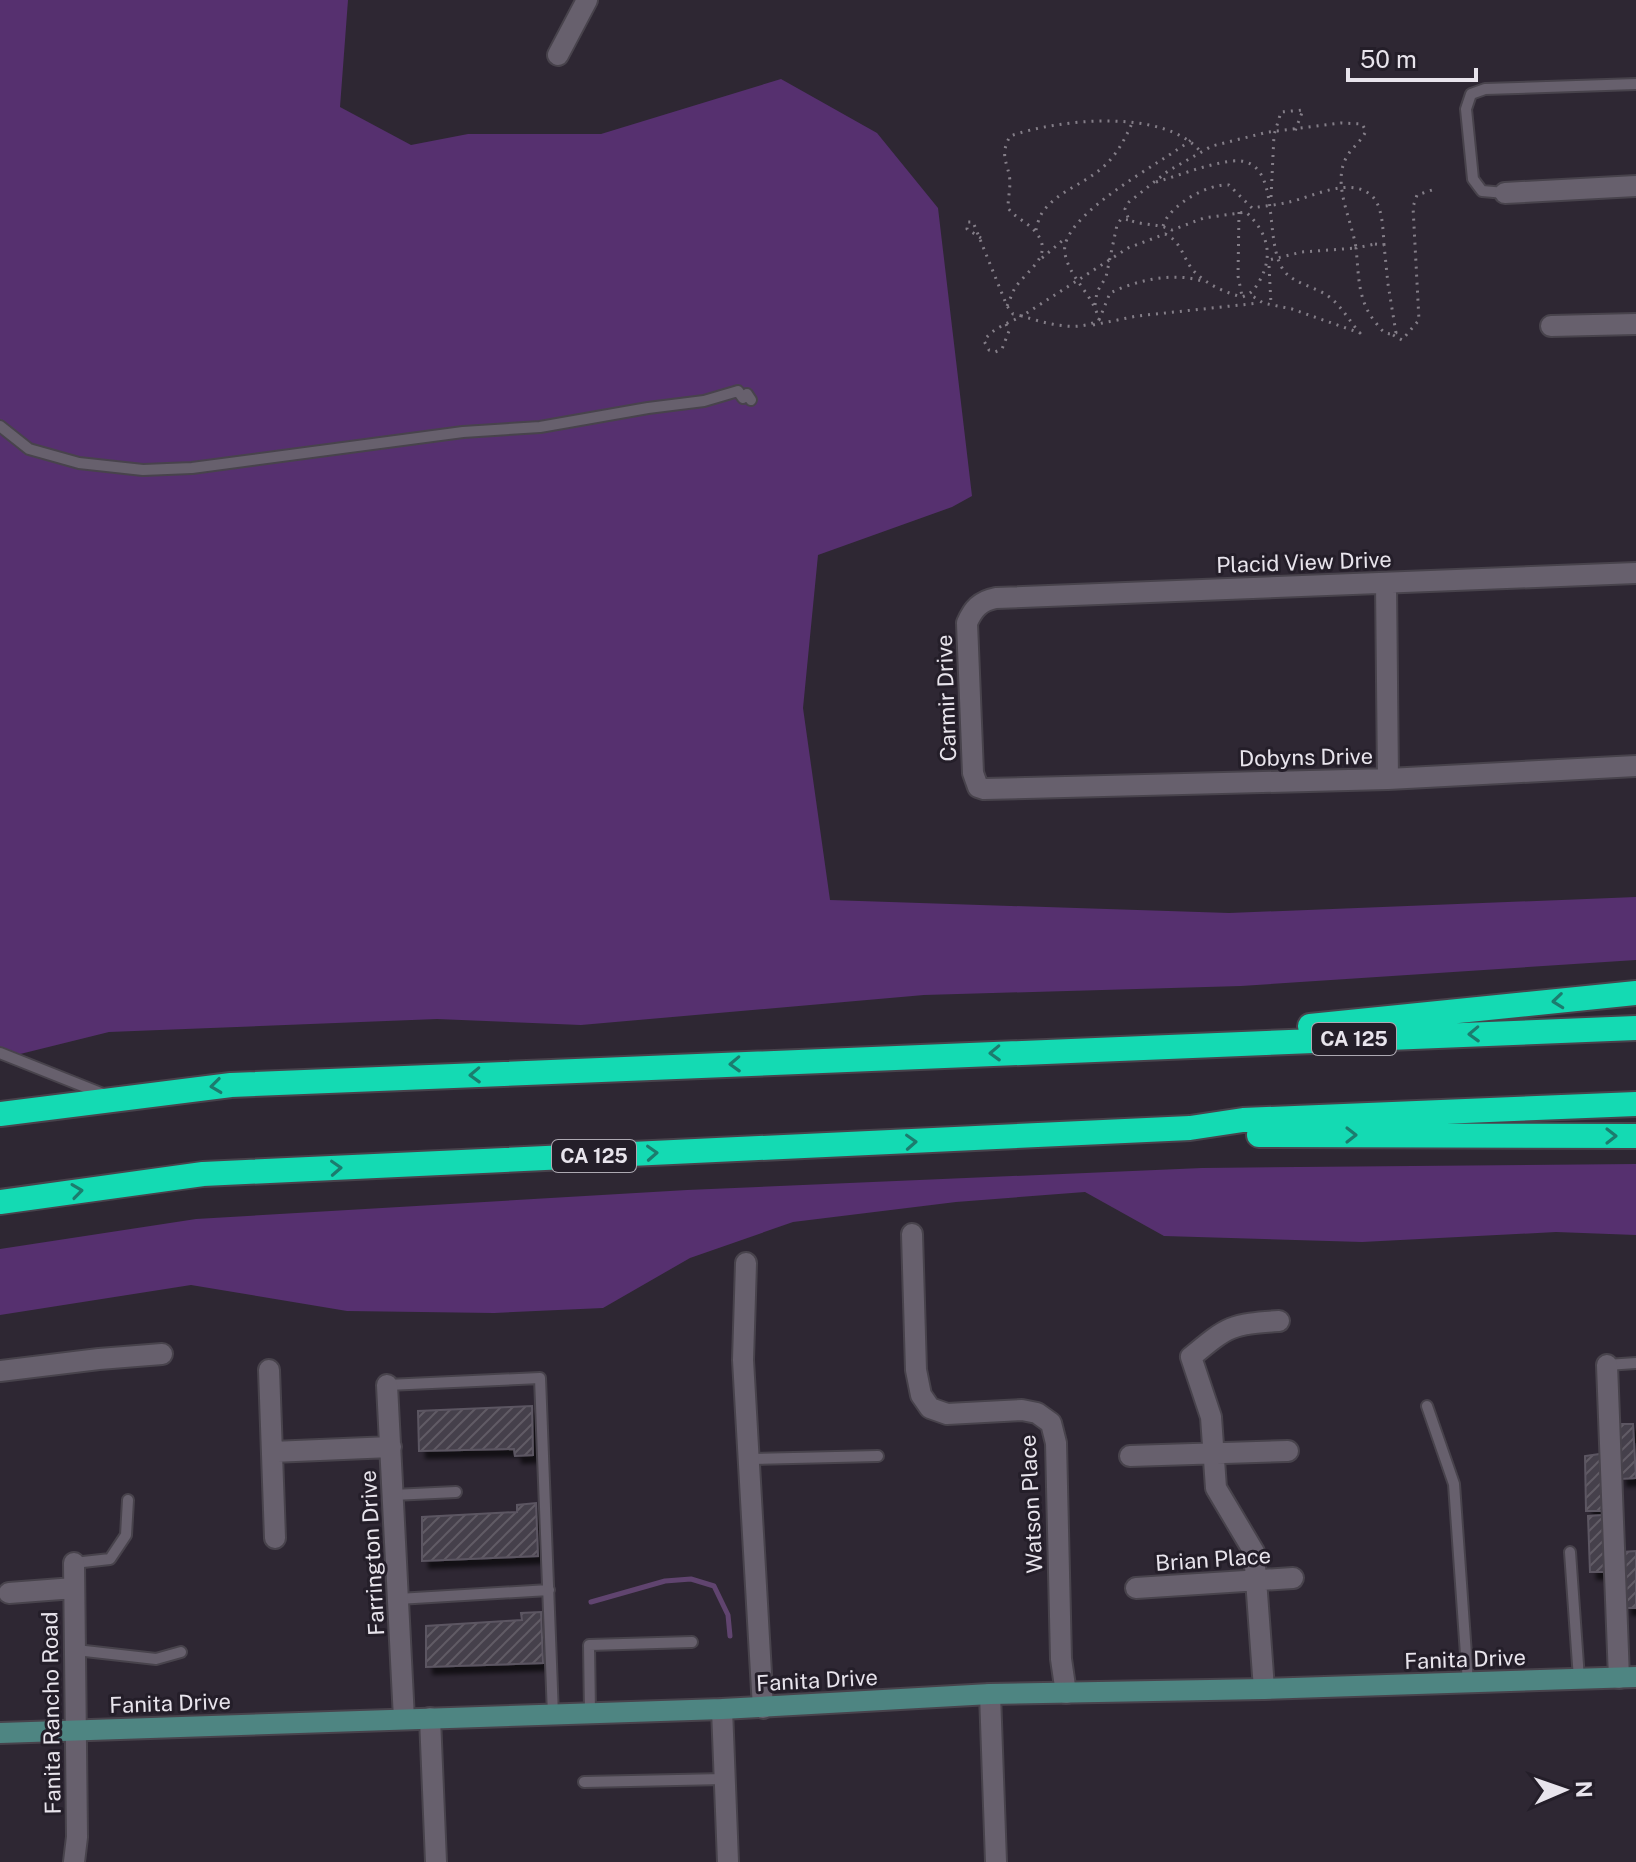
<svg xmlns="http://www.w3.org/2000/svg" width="1636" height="1862" font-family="'Public Sans',sans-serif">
	<defs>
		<pattern id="building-hatch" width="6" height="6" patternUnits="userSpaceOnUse" patternTransform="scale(2)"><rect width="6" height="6" fill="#453f4b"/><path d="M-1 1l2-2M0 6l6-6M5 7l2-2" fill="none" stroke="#605b65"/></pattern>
		<filter id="shadow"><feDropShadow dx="7" dy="7" stdDeviation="2" flood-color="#0009"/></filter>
	</defs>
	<rect width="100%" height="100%" fill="#2e2733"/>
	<!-- green -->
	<path fill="#56306f" d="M0 0H348L340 107 411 145 468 134H601L781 79 877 133 938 208 972 496 952 507 818 555 803 708 830 900 1229 913 1636 897V960L1241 986 924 995 581 1025 437 1019 109 1032 0 1059Z
		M1636 1164V1235L1556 1232 1362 1242 1164 1236 1085 1192 956 1202 793 1222 690 1258 603 1308 494 1313 347 1311 191 1285 0 1315V1249L196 1219 687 1190 1202 1168Z"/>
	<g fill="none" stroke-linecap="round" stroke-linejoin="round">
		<!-- stream -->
		<path stroke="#60446f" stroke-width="5" d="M591 1602 665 1581 691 1579 714 1586 728 1615 730 1636"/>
	</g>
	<!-- building -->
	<path fill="url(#building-hatch)" stroke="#5c5662" stroke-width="2" filter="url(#shadow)" d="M532 1406 533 1455 515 1456 514 1449 419 1451 418 1411Z
		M1618 1424H1633L1636 1478 1620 1479Z
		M1600 1454 1603 1511H1586L1585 1456Z
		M536 1503 538 1556 422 1561V1517L517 1512V1505Z
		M1603 1515 1605 1572H1590L1588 1516Z
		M1636 1551V1608H1625L1623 1552Z
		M541 1612 543 1663 426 1667V1626L522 1620 521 1613Z"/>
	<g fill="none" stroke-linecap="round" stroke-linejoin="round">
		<!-- service casing -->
		<g stroke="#48434c" stroke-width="14">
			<path id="service" d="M1505 193 1482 191 1473 179 1466 109 1471 94 1485 89 1636 84
				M0 426 29 449 79 463 143 470 192 468 463 432 540 427 648 408 704 401 738 391 743 398 747 394 751 400
				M0 1053 103 1094
				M1607 1365 1636 1363
				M387 1385 540 1378 553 1715
				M1427 1406 1454 1484 1468 1683
				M748 1459 878 1456
				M393 1495 456 1492
				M1570 1552 1579 1679
				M74 1563 110 1559 126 1535 128 1500
				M398 1599 549 1590
				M76 1650 156 1659 181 1652
				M590 1713 589 1645 692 1642
				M584 1782 724 1779"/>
		</g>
		<!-- minor casing -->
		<g stroke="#48434c" stroke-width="24">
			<path id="minor" d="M558 55 587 0
				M1505 193 1636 186
				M1551 326 1636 324
				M1636 573 996 598C980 601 973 609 967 623L973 773 978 787 984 789 1388 779 1636 766
				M1386 583 1388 779
				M912 1234 916 1370 921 1395 930 1408 947 1414 1022 1410 1037 1413 1051 1423 1056 1443 1061 1659 1066 1693
				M746 1263 743 1360 763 1708
				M1607 1365 1619 1678
				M269 1370 275 1538
				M0 1371 99 1359 162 1354
				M387 1385 404 1719
				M272 1452 391 1447
				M1130 1456 1288 1451
				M1136 1588 1293 1578
				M9 1593 74 1588
				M1264 1689 1254 1552 1216 1488 1211 1417 1191 1357C1228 1326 1231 1324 1279 1321
				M990 1694 996 1862
				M722 1709 728 1862
				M430 1718 436 1862
				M74 1862 77 1837 74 1563"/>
		</g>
		<!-- secondary casing -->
		<g stroke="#48434c" stroke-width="24">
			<path id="secondary" d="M0 1733 722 1709 990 1694 1264 1689 1636 1677"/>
		</g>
		<!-- motorway casing -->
		<g stroke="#48434c" stroke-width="28">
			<path id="motorway" d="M1310 1026 1636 993
				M0 1114 231 1085 1636 1028
				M1259 1135 1636 1136
				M0 1202 203 1174 1190 1128 1243 1120 1636 1104"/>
		</g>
		<!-- path -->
		<path stroke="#847e88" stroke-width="3" stroke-dasharray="2 6" stroke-linecap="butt" d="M1156 182C1181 175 1206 164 1233 161 1285 156 1261 244 1285 272 1295 284 1316 287 1328 296 1342 306 1349 321 1360 333L1292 309 1263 303 1251 295
			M1271 197 1274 135 1281 112 1303 110 1295 131
			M1239 212 1238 276 1242 296
			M1163 226C1169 205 1209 183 1229 185L1252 208C1264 206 1277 205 1289 202 1313 197 1351 175 1373 197 1383 208 1383 231 1384 245
			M1036 230C1037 225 1039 218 1042 213 1056 192 1084 184 1102 168 1117 155 1125 139 1133 121
			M981 238 967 229 968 222H973L1007 306 1013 314 1022 316 1128 248 1165 234C1180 240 1183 257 1192 269 1205 284 1224 292 1242 297 1251 294 1255 289 1260 280 1274 254 1267 232 1246 212L1204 218 1172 230C1157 223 1144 226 1129 220L1125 209 1129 202 1168 171 1212 146 1268 132 1341 123 1362 124 1366 131C1361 142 1351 148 1346 158 1332 185 1352 220 1356 248L1302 252 1269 260
			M1375 244 1384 245 1388 284 1396 333C1386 336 1382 331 1376 323 1357 300 1359 275 1356 248Z
			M1042 258 1063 240
			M1269 266 1271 304
			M1095 305 1097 292 1106 277 1117 225 1121 219 1129 220
			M1007 306C1010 300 1012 293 1015 288 1026 271 1054 256 1037 234 1030 223 1016 219 1008 208 1008 199 1010 190 1010 181 1008 161 999 157 1010 136 1059 119 1163 108 1200 151
			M1099 320 1110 293C1137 280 1173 272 1202 281
			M1006 324 1009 331 1002 349 995 352 989 350 984 341C992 328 1009 323 1022 316 1045 323 1077 333 1099 320 1093 294 1070 279 1065 254 1057 216 1165 161 1191 140
			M1093 325 1137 316 1259 303
			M1393 335 1402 340 1419 320 1413 207 1417 195 1432 190"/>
		<!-- service -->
		<use href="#service" stroke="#67606d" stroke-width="10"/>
		<!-- minor -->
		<use href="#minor" stroke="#67606d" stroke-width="20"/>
		<!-- secondary -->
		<use href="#secondary" stroke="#4e8582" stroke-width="20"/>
		<!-- motorway -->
		<use href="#motorway" stroke="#14dab3" stroke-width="24"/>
	</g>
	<!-- one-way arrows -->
	<defs><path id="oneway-chevron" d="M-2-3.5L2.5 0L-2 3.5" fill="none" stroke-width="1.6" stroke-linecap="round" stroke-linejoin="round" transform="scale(2)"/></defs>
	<g stroke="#1c7c6e">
		<use href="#oneway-chevron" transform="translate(1558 1001) rotate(174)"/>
		<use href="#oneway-chevron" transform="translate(1474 1034) rotate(178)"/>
		<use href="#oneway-chevron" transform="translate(995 1053) rotate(178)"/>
		<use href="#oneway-chevron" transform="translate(735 1064) rotate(178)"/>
		<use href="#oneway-chevron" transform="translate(475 1075) rotate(178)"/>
		<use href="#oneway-chevron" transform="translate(216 1086) rotate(173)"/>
		<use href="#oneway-chevron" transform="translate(1351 1135)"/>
		<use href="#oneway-chevron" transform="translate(1611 1136)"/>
		<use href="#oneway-chevron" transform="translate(911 1142) rotate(-3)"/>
		<use href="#oneway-chevron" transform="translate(652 1153) rotate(-3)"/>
		<use href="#oneway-chevron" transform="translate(336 1168) rotate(-3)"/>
		<use href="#oneway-chevron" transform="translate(77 1191) rotate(-8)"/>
	</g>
	<g text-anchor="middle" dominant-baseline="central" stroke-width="6" stroke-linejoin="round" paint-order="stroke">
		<!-- shield labels -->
		<g fill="#241e29" stroke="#ada9b2" stroke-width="2">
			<rect x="1312" y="1023" width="84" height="32" rx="6"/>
			<rect x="552" y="1140" width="84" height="32" rx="6"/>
		</g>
		<g font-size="20" font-weight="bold" fill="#e8e4ec">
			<text x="1354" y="1039">CA 125</text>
			<text x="594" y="1156">CA 125</text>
		</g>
		<!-- street labels -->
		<g font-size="22" fill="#e8e4ec" stroke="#241e29">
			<text transform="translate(1304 562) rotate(-2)">Placid View Drive</text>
			<text transform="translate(946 698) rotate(-92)">Carmir Drive</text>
			<text transform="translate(1306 757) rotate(-1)">Dobyns Drive</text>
			<text transform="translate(1031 1504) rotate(-93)">Watson Place</text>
			<text transform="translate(372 1553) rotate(-93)">Farrington Drive</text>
			<text transform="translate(1213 1559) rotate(-4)">Brian Place</text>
			<text transform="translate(1465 1659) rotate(-2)">Fanita Drive</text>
			<text transform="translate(817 1680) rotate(-3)">Fanita Drive</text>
			<text transform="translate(170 1703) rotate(-2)">Fanita Drive</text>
			<text transform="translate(51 1713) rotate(-91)">Fanita Rancho Road</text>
		</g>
	</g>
	<!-- north arrow -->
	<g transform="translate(1564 1790) rotate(88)" stroke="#241e29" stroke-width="6" paint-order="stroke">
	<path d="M0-6L14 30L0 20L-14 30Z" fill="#e8e4ec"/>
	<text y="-12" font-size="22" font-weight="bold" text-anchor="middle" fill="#e8e4ec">N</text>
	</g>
	<!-- scale -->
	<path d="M1348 68v12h128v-12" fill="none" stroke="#e8e4ec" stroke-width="4"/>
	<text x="1360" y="68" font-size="24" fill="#e8e4ec" stroke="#241e29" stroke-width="6" paint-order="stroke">50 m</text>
</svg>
